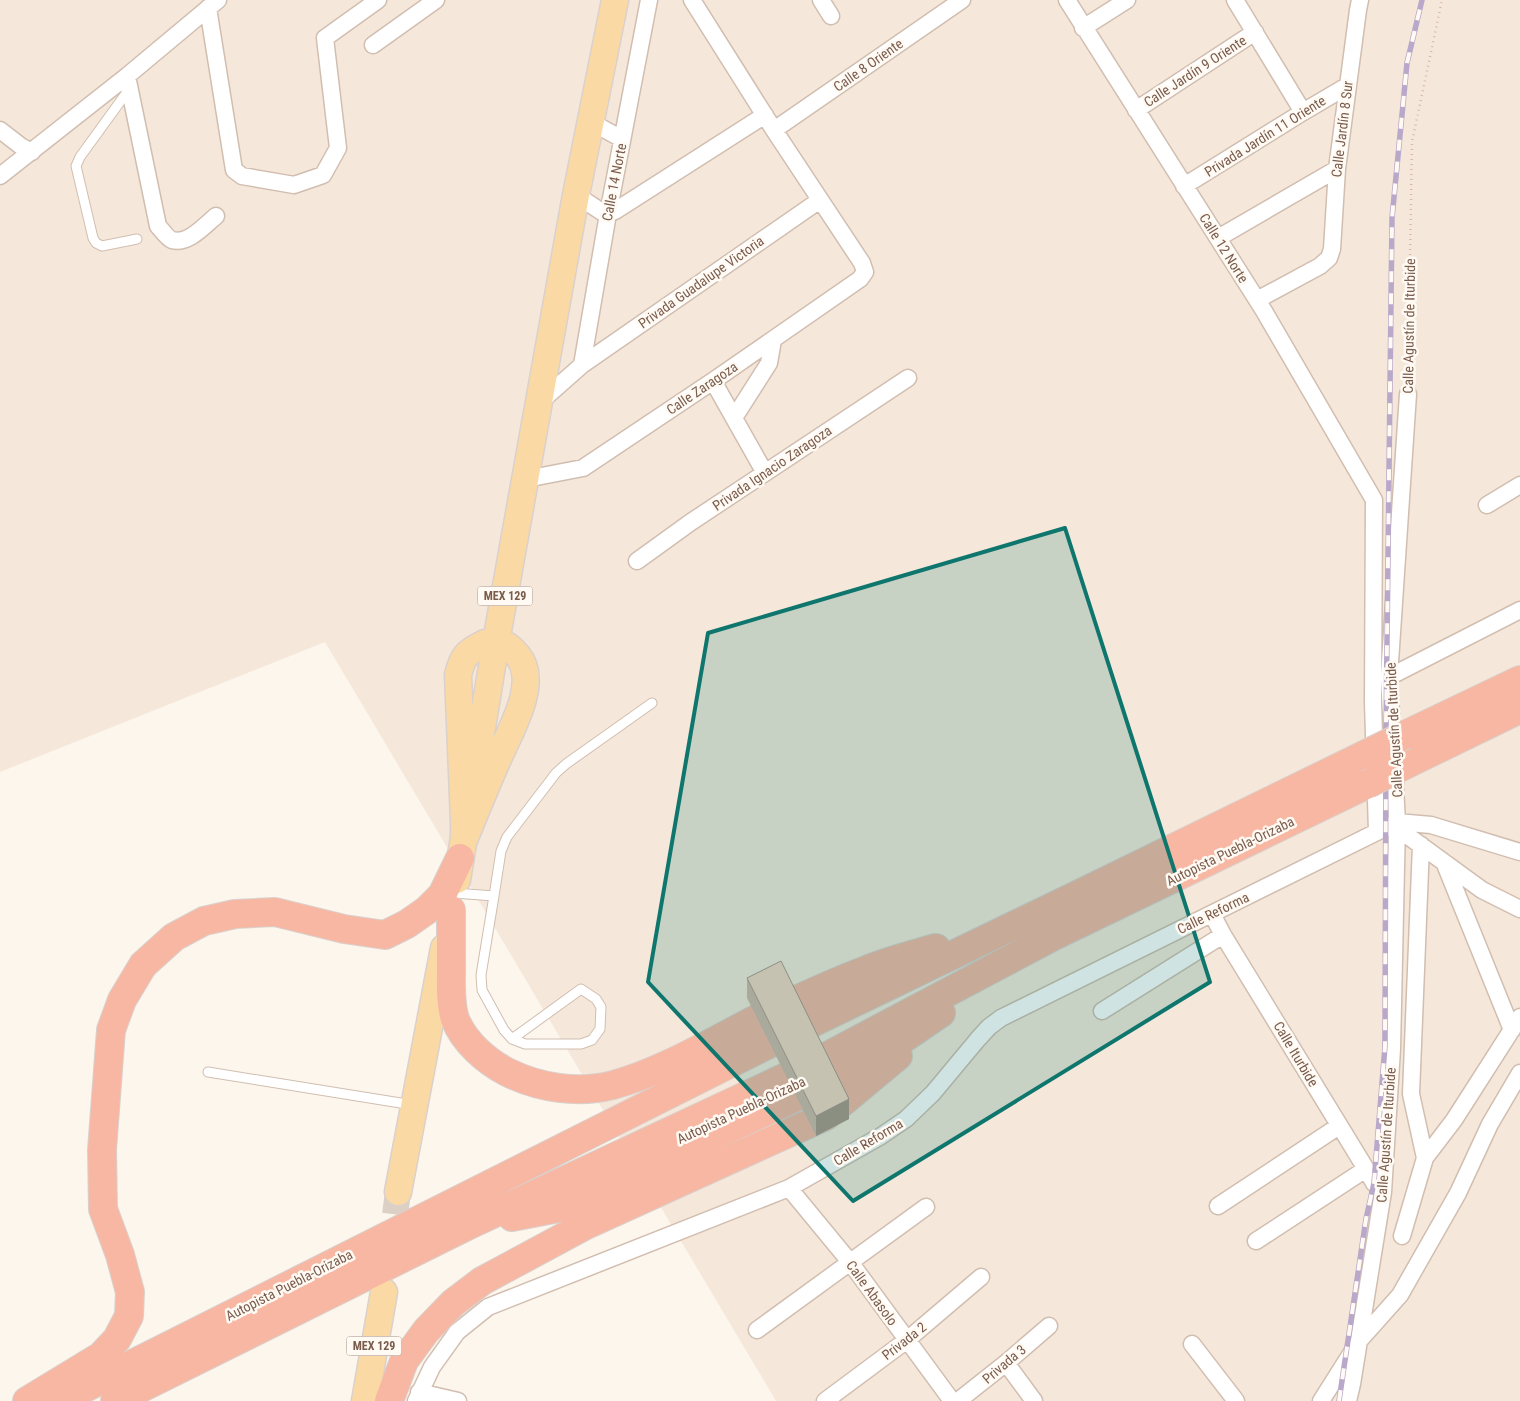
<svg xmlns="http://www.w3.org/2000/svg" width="1520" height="1401" font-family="'Roboto Condensed',sans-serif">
	<rect width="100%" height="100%" fill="#fdf6ec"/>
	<!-- residential -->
	<path fill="#f5e8da" d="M0 0H1520V1401H776L325 642 0 772Z"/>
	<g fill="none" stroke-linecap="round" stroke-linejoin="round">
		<!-- primary-tunnel -->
		<path stroke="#dcd0c4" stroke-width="26" stroke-dasharray="26 13" stroke-linecap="butt" d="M390 1253 398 1192"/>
		<!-- lane casing -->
		<g stroke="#d1beb0" stroke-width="11">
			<path id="lane" d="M130 88 80 157 76 166 93 238 96 243 102 246 137 239
				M454 893 494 896 481 975 482 990 504 1030 512 1039 525 1044H581L592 1040 600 1029 601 1007 596 999 581 989 512 1039
				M494 896 501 851 507 837 556 773 566 764 652 703
				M208 1072 413 1105"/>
		</g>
		<!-- street casing -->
		<g stroke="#d1beb0" stroke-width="19">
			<path id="street" d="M821 0 831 16
				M1067 0 1264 311 1374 500 1373 702 1377 832
				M1235 0 1303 112
				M208 8 234 170 242 176 294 185 323 175 338 148 325 38 378 0
				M1083 28 1127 0
				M373 45 436 0
				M127 76 158 226C162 230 167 238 172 240 188 245 205 225 216 216
				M1136 110 1255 32
				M591 122 622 139
				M0 130 22 147 32 152
				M774 130 962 0
				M0 176 127 76 218 0
				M1184 186 1303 112 1347 86
				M576 195 602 212 608 214 615 211 765 115
				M1218 238 1337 169
				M1257 300 1320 266 1329 258 1332 249 1337 169 1358 10 1360 0
				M582 365 608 214 649 0
				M713 381 765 473
				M539 403 582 365 820 200
				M734 418 769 363 773 340
				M526 479 583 468 713 381 860 279 865 272 862 263 774 130 692 0
				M1487 505 1520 485
				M637 561 691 522 908 378
				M1389 677 1520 610
				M1397 828 1482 890 1520 909
				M1421 845 1411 1094 1425 1158
				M1444 862 1512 1030
				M1212 914 1223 935 1366 1169 1374 1183 1383 1192
				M1102 1011 1223 935
				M789 1188 850 1262 952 1401
				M1218 1206 1339 1126
				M1402 1236 1425 1158 1454 1120 1520 1017
				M1256 1241 1366 1169
				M757 1330 926 1207
				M1192 1344 1236 1401
				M1006 1363 1034 1401
				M419 1392 458 1401
				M416 1401 432 1367 457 1332 488 1307 789 1188 881 1136 906 1119 933 1093 978 1039 989 1027 1001 1018 1397 822 1431 825 1520 852
				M825 1401 907 1340 981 1277
				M958 1401 1006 1363 1049 1326
				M1321 1401 1359 1341 1400 1295 1458 1193 1490 1124 1520 1073
				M1348 1401 1352 1384 1383 1192 1392 1049 1397 822 1389 677 1408 394"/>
		</g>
		<!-- primary casing -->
		<g stroke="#dad1cd" stroke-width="29">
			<path id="primary" d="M485 643C502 642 507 642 518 656 540 683 509 733 498 759 486 786 475 813 464 840V821L458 675C463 655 467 652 485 643Z
				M457 880 496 642 576 195 615 0
				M398 1192 444 948
				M365 1401 384 1292"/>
		</g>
		<!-- highway casing -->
		<g stroke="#dad1cd" stroke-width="30">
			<path id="highway" d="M1405 735 1520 680
				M1405 765 1520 709
				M451 910C451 930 451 950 451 970 451 986 450 1004 455 1019 464 1042 486 1061 507 1072 539 1088 578 1094 613 1085 668 1070 723 1035 774 1010 803 997 834 982 864 971 887 961 912 955 936 948
				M512 1217 564 1207 813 1089 900 1041 941 1013
				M27 1401 101 1356 117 1339 129 1316 130 1292 120 1255 103 1209 102 1150 111 1030 122 1000 143 965 174 937 204 921 235 914 275 912 344 929 385 935 407 924 427 910 442 895 460 858
				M59 1401 785 1036 1075 896 1364 755
				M115 1401 467 1226 803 1069 1054 936 1368 784
				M389 1401 404 1361 426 1331 453 1303 482 1281 586 1225 826 1116 898 1056"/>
		</g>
		<!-- path -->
		<path stroke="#d9b8a5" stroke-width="2.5" stroke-dasharray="1 4" stroke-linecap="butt" d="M1408 380 1412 142 1442 0"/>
		<!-- lane -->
		<use href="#lane" stroke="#fff" stroke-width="9"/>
		<!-- street -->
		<use href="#street" stroke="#fff" stroke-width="16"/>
		<!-- primary -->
		<use href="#primary" stroke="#fbd9a5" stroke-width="26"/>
		<!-- highway -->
		<use href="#highway" stroke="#f7b7a3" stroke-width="28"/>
		<!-- rail casing -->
		<g stroke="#b9a8c9" stroke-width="5.5">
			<path id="rail" d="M1339 1401 1366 1219 1374 1183 1385 1046 1386 727 1392 218 1407 63 1422 0"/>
		</g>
		<!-- rail -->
		<use href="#rail" stroke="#fffaf3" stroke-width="4" stroke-dasharray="11" stroke-linecap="butt"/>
		<!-- highway-bridge casing -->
		<g stroke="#dad1cd" stroke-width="30" stroke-linecap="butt">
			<path id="highway-bridge" d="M1364 755 1405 735
				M1368 784 1405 765"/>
		</g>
		<!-- highway-bridge -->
		<use href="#highway-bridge" stroke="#f7b7a3" stroke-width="28"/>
	</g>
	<!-- wall -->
	<path fill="#d1b7a8" d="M747 978 849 1119 816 1136 747 998Z"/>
	<!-- shaded-wall -->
	<path fill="#aa9588" d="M849 1099V1119L816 1136V1116Z"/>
	<!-- building -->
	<path fill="#f3d5c3" stroke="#aa9588" d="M781 961 849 1099 816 1116 747 978Z"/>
	<!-- marked area -->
	<path fill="#0f766e" fill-opacity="0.2" stroke="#0f766e" stroke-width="4" stroke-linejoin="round" d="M1065 528 1210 982 853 1201 648 982 708 633Z"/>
	<g text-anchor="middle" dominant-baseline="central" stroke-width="5" stroke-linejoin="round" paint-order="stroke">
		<!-- shield labels -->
		<g fill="#fffaf3" stroke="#a28b7f" stroke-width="1">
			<rect x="477.5" y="586.5" width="55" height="19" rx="4"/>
			<rect x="346.5" y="1336.5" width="55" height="19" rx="4"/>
		</g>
		<g font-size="12" font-weight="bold" fill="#7a5c4d">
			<text x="505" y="596">MEX 129</text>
			<text x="374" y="1346">MEX 129</text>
		</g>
		<!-- street labels -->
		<g font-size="14" fill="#7a5c4d" stroke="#fffaf3">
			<text transform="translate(868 65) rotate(-35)">Calle 8 Oriente</text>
			<text transform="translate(1195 71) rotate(-33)">Calle Jardín 9 Oriente</text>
			<text transform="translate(1342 129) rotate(-83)">Calle Jardín 8 Sur</text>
			<text transform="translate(1265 136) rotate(-32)">Privada Jardín 11 Oriente</text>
			<text transform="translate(614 182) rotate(-79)">Calle 14 Norte</text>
			<text transform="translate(1224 248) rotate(58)">Calle 12 Norte</text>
			<text transform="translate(701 282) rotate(-35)">Privada Guadalupe Victoria</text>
			<text transform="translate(1409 326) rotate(-89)">Calle Agustín de Iturbide</text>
			<text transform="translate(702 388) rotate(-34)">Calle Zaragoza</text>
			<text transform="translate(772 468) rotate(-34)">Privada Ignacio Zaragoza</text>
			<text transform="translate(1394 730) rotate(-93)">Calle Agustín de Iturbide</text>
			<text transform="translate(1230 851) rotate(-26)">Autopista Puebla-Orizaba</text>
			<text transform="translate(1213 913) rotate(-26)">Calle Reforma</text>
			<text transform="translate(1296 1054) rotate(59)">Calle Iturbide</text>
			<text transform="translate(741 1110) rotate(-25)">Autopista Puebla-Orizaba</text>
			<text transform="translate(1386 1135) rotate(-86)">Calle Agustín de Iturbide</text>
			<text transform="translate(868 1142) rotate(-31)">Calle Reforma</text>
			<text transform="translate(289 1285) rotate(-27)">Autopista Puebla-Orizaba</text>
			<text transform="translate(872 1293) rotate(54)">Calle Abasolo</text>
			<text transform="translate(904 1341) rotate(-38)">Privada 2</text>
			<text transform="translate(1004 1364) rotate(-40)">Privada 3</text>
		</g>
	</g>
</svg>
